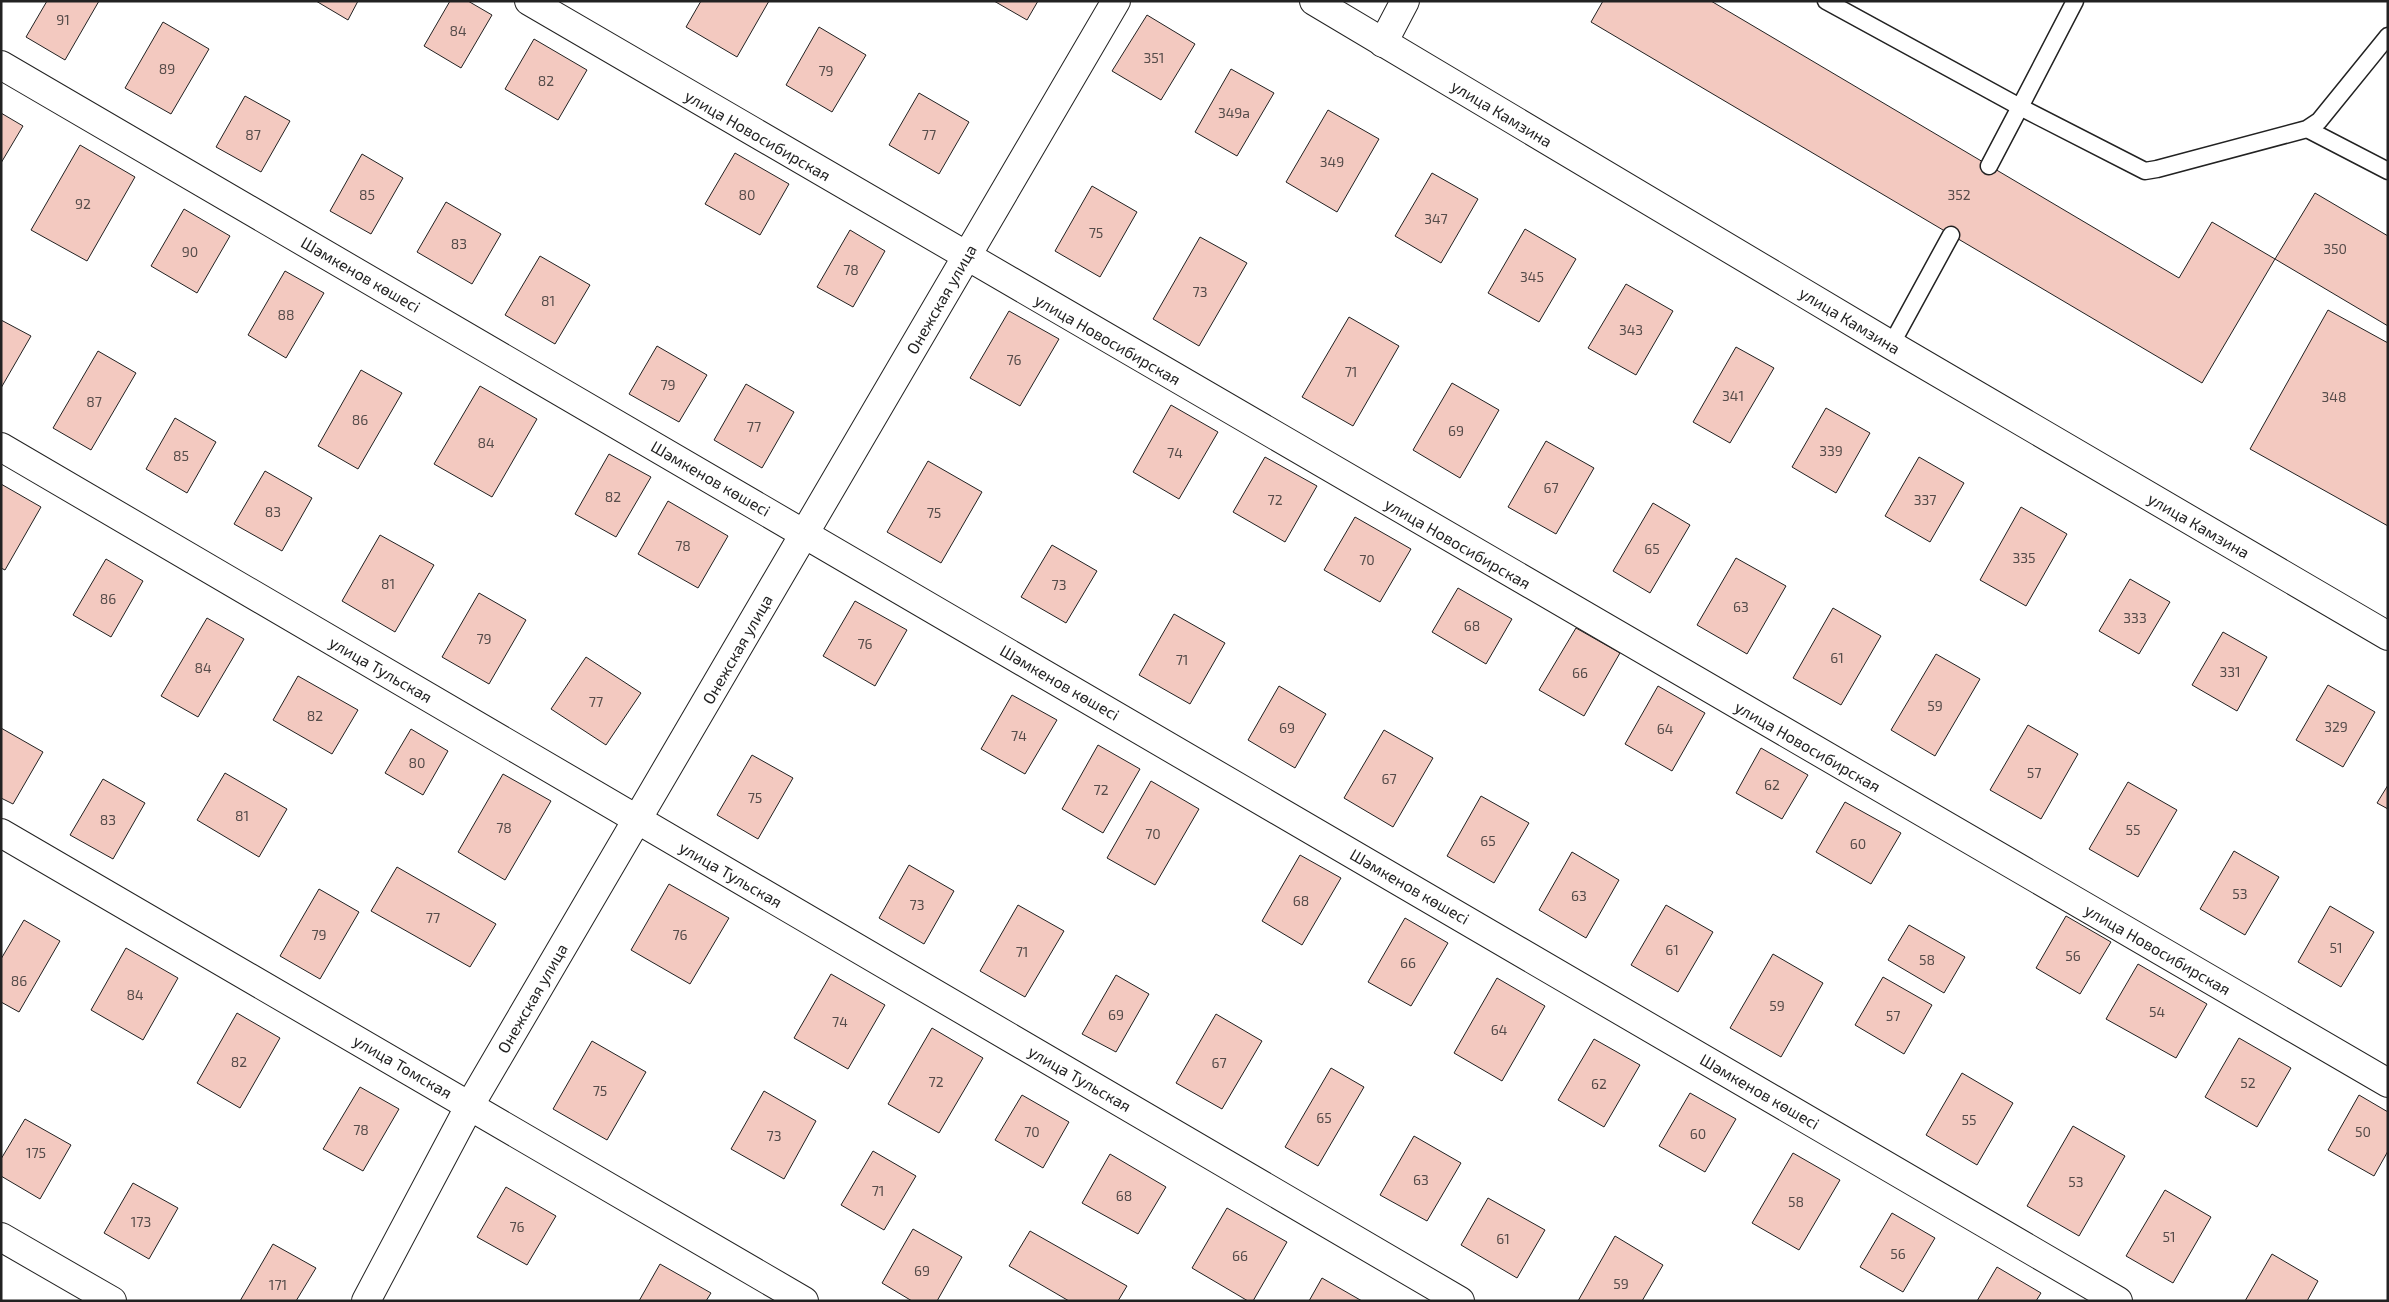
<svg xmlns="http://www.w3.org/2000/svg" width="2389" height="1302" font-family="'Exo 2',sans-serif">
	<rect width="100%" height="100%" fill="#fff"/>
	<!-- building -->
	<path fill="#f3c9c0" stroke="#222" d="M47 1H99L65 60 26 37Z
		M316 1H358L348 20Z
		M450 1H468L492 15 461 68 424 46Z
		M701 1H769L737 57 686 27Z
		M994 1H1038L1027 20Z
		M1603 1H1711L2179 278 2212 222 2275 259 2202 383 1591 22Z
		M1147 15 1195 44 1161 100 1112 71Z
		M163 22 209 49 171 114 125 88Z
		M819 27 866 55 832 112 786 85Z
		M534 39 587 70 558 120 505 89Z
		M1231 69 1274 93 1237 156 1195 132Z
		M919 93 969 122 939 174 889 145Z
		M245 96 290 121 261 172 216 147Z
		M1328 110 1379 139 1337 212 1286 182Z
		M1 113 23 126 1 163Z
		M80 145 135 177 87 261 31 230Z
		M735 153 789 184 760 235 705 204Z
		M362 154 403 178 371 234 330 211Z
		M1432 173 1478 199 1441 263 1395 236Z
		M1092 186 1137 212 1100 277 1055 251Z
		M2315 193 2388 236V326L2275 259Z
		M446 202 501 234 472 284 417 252Z
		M184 209 230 236 197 293 151 266Z
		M1525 229 1576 259 1539 322 1488 293Z
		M850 230 885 251 853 307 817 287Z
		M1200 237 1247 263 1199 346 1153 319Z
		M540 256 590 285 555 344 505 315Z
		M285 271 324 293 286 358 248 335Z
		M1626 284 1673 311 1636 375 1588 348Z
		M2328 310 2388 343V526L2250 449Z
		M1009 311 1059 339 1020 406 970 378Z
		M1349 317 1399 346 1353 426 1302 397Z
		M1 320 31 336 1 388Z
		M657 346 707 375 679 422 629 394Z
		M1736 347 1774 368 1730 443 1693 422Z
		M98 351 136 373 91 450 53 428Z
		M361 370 402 393 358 469 318 446Z
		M1452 383 1499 410 1460 478 1413 450Z
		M746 384 794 412 762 468 714 440Z
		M480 386 537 419 492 497 434 464Z
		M1171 405 1218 432 1179 499 1133 472Z
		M1826 408 1870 433 1836 493 1792 467Z
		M175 418 216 442 187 493 146 469Z
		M1546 441 1594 468 1556 534 1508 507Z
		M609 454 651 477 616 537 575 514Z
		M1265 457 1317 486 1285 542 1233 512Z
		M1919 457 1964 483 1930 542 1885 516Z
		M928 461 982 492 941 563 887 532Z
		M265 471 312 498 282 551 234 524Z
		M1 484 41 507 5 570 1 568Z
		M668 501 728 536 698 588 638 554Z
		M1653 503 1690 525 1650 593 1613 571Z
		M2021 507 2067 534 2026 606 1980 580Z
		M1355 517 1411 549 1380 602 1324 570Z
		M380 535 434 565 395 632 342 601Z
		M1052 545 1097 571 1066 623 1021 597Z
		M1736 558 1786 586 1747 654 1697 625Z
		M106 559 143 581 111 637 73 615Z
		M2130 579 2170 602 2139 654 2099 631Z
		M1458 588 1512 619 1486 664 1432 632Z
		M479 593 526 620 489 684 442 657Z
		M855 601 907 630 875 686 823 656Z
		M1833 608 1881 636 1841 705 1793 678Z
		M1174 614 1225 643 1190 704 1139 675Z
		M207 618 244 639 198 717 161 696Z
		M1576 628 1620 653 1584 716 1539 690Z
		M2223 632 2267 657 2237 711 2192 685Z
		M1936 654 1980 679 1935 756 1891 730Z
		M586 657 641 693 606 745 551 709Z
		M298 676 358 710 332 754 273 720Z
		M2328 685 2375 712 2343 767 2296 740Z
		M1279 686 1326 714 1295 768 1248 740Z
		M1658 686 1705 713 1672 771 1625 744Z
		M1012 695 1057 720 1025 774 981 749Z
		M2028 725 2078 754 2041 819 1990 790Z
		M1 728 43 752 13 804 1 798Z
		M411 729 448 751 423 795 385 773Z
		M1384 730 1433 758 1393 827 1344 798Z
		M1098 745 1140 769 1103 833 1062 809Z
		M1761 748 1808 775 1782 819 1736 793Z
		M752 755 793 778 758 839 717 815Z
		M225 773 287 809 259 857 197 820Z
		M503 774 551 801 505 880 458 852Z
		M103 779 145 803 113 859 70 835Z
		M1151 781 1199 809 1155 885 1107 858Z
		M2128 782 2177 810 2138 877 2089 849Z
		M2388 785V809L2377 803Z
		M1481 796 1529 823 1494 883 1447 856Z
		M1845 802 1901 833 1871 884 1816 852Z
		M2234 851 2279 877 2245 935 2200 909Z
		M1572 852 1619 880 1586 938 1539 910Z
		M1300 855 1341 878 1302 945 1262 921Z
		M909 865 954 891 924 944 879 918Z
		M397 867 496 924 470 967 371 911Z
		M669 884 729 918 690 984 631 950Z
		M319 889 359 912 320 979 280 956Z
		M1018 905 1064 931 1025 997 980 971Z
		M1666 905 1713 932 1678 992 1631 965Z
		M2330 906 2374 932 2341 987 2298 962Z
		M2066 916 2111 942 2080 994 2036 968Z
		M1405 918 1448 943 1411 1006 1368 982Z
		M24 920 60 941 19 1012 1 1002V959Z
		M1909 925 1965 957 1944 993 1888 960Z
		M126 948 178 978 143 1040 91 1010Z
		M1773 954 1823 983 1781 1057 1730 1028Z
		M2138 964 2207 1004 2176 1058 2106 1019Z
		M831 974 885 1005 848 1069 794 1038Z
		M1116 975 1149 994 1116 1052 1082 1034Z
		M1883 977 1932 1005 1904 1054 1855 1025Z
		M1497 978 1545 1006 1502 1081 1454 1053Z
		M237 1013 280 1038 240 1108 197 1083Z
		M1216 1014 1262 1041 1222 1109 1176 1083Z
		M932 1028 983 1058 939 1133 888 1104Z
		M2239 1038 2291 1068 2257 1127 2205 1097Z
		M1594 1039 1640 1065 1604 1127 1558 1100Z
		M592 1041 646 1072 607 1140 553 1109Z
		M1331 1068 1364 1087 1318 1166 1285 1147Z
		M1962 1073 2013 1103 1977 1165 1926 1135Z
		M360 1087 399 1109 363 1171 323 1149Z
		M764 1091 816 1121 784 1179 731 1149Z
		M1690 1093 1736 1119 1705 1172 1659 1146Z
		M1022 1095 1069 1122 1043 1168 995 1140Z
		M2359 1095 2388 1112V1151L2374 1176 2328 1150Z
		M25 1119 71 1145 40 1199 1 1176V1159Z
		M2073 1126 2125 1156 2079 1236 2027 1206Z
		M1414 1136 1461 1163 1427 1221 1380 1195Z
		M873 1151 916 1176 884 1230 841 1205Z
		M1793 1153 1840 1180 1799 1250 1752 1223Z
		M1110 1154 1166 1187 1138 1234 1082 1203Z
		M133 1183 178 1208 149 1259 104 1233Z
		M506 1187 556 1216 527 1265 477 1237Z
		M2165 1190 2211 1217 2173 1283 2126 1256Z
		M1488 1198 1545 1230 1517 1278 1461 1245Z
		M1227 1208 1287 1242 1253 1301H1248L1192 1268Z
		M1892 1213 1935 1238 1903 1292 1860 1267Z
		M913 1229 962 1257 937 1301H912L882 1283Z
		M1030 1231 1127 1286 1118 1301H1069L1009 1266Z
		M1615 1236 1663 1265 1642 1301H1578Z
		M273 1244 316 1268 296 1301H240Z
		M2272 1254 2318 1281 2307 1301H2245Z
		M660 1264 711 1293 706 1301H639Z
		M1997 1267 2041 1293 2036 1301H1977Z
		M1322 1278 1362 1301H1309Z"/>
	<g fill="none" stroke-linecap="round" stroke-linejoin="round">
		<!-- service casing -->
		<g stroke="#222" stroke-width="19">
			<path id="service" d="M1826 1 2020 107 2075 1
				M2307 129 2388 171
				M1989 166 2020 107 2145 171 2157 169 2307 129 2319 121 2388 36
				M1891 345 1951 235"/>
		</g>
		<!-- minor casing -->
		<g stroke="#222" stroke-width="30">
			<path id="minor" d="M529 1 2388 1083
				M1383 43 1405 1
				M1 65 2118 1301
				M1 447 1460 1301
				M1 833 804 1301
				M1 1237 112 1301
				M366 1301 470 1105 1116 1"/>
		</g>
		<!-- secondary casing -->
		<g stroke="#222" stroke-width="30">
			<path id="secondary" d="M1314 1 1891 345 2388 636"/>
		</g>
		<!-- service -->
		<use href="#service" stroke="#fff" stroke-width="16"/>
		<!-- minor -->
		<use href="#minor" stroke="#fff" stroke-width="28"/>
		<!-- secondary -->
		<use href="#secondary" stroke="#fff" stroke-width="28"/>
	</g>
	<g text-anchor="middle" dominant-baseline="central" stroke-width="4" stroke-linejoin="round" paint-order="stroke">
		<!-- number labels -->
		<g font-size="14" fill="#564c4a">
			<text x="63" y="19">91</text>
			<text x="458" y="30">84</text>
			<text x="1154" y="57">351</text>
			<text x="167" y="68">89</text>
			<text x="826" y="70">79</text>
			<text x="546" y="80">82</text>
			<text x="1234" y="112">349а</text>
			<text x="253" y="134">87</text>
			<text x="929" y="134">77</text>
			<text x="1332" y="161">349</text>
			<text x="367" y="194">85</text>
			<text x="747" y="194">80</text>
			<text x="1959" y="194">352</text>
			<text x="83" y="203">92</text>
			<text x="1436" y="218">347</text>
			<text x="1096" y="232">75</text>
			<text x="459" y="243">83</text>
			<text x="2335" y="248">350</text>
			<text x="190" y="251">90</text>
			<text x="851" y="269">78</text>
			<text x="1532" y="276">345</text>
			<text x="1200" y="291">73</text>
			<text x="548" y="300">81</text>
			<text x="286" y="314">88</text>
			<text x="1631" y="329">343</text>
			<text x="1014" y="359">76</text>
			<text x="1351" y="371">71</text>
			<text x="668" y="384">79</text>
			<text x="1733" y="395">341</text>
			<text x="2334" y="396">348</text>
			<text x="94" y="401">87</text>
			<text x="360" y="419">86</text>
			<text x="754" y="426">77</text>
			<text x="1456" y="430">69</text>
			<text x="486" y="442">84</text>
			<text x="1831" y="450">339</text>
			<text x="1175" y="452">74</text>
			<text x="181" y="455">85</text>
			<text x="1551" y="487">67</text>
			<text x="613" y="496">82</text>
			<text x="1275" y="499">72</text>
			<text x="1925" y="499">337</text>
			<text x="273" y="511">83</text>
			<text x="934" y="512">75</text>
			<text x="683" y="545">78</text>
			<text x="1652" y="548">65</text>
			<text x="2024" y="557">335</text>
			<text x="1367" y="559">70</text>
			<text x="388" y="583">81</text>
			<text x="1059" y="584">73</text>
			<text x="108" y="598">86</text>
			<text x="1741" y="606">63</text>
			<text x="2135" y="617">333</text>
			<text x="1472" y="625">68</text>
			<text x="484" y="638">79</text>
			<text x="865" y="643">76</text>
			<text x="1837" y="657">61</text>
			<text x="1182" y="659">71</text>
			<text x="203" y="667">84</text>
			<text x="2230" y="671">331</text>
			<text x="1580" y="672">66</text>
			<text x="596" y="701">77</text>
			<text x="1935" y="705">59</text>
			<text x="315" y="715">82</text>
			<text x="2336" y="726">329</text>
			<text x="1287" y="727">69</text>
			<text x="1665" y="728">64</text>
			<text x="1019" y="735">74</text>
			<text x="417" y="762">80</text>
			<text x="2034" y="772">57</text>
			<text x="1389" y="778">67</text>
			<text x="1772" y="784">62</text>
			<text x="1101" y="789">72</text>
			<text x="755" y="797">75</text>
			<text x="242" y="815">81</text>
			<text x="108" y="819">83</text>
			<text x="504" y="827">78</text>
			<text x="2133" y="829">55</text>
			<text x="1153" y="833">70</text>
			<text x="1488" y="840">65</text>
			<text x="1858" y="843">60</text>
			<text x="2240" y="893">53</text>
			<text x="1579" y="895">63</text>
			<text x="1301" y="900">68</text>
			<text x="917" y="904">73</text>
			<text x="433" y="917">77</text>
			<text x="319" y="934">79</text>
			<text x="680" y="934">76</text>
			<text x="2336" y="947">51</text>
			<text x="1672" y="949">61</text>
			<text x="1022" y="951">71</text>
			<text x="2073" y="955">56</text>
			<text x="1927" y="959">58</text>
			<text x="1408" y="962">66</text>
			<text x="19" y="980">86</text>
			<text x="135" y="994">84</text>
			<text x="1777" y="1005">59</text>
			<text x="2157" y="1011">54</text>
			<text x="1116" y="1014">69</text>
			<text x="1893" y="1015">57</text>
			<text x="840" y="1021">74</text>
			<text x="1499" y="1029">64</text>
			<text x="239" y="1061">82</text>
			<text x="1219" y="1062">67</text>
			<text x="936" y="1081">72</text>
			<text x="2248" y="1082">52</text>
			<text x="1599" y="1083">62</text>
			<text x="600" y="1090">75</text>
			<text x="1324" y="1117">65</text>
			<text x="1969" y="1119">55</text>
			<text x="361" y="1129">78</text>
			<text x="1032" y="1131">70</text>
			<text x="2363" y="1131">50</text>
			<text x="1698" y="1133">60</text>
			<text x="774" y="1135">73</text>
			<text x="36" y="1152">175</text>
			<text x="1421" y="1179">63</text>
			<text x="2076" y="1181">53</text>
			<text x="878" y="1190">71</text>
			<text x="1124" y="1195">68</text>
			<text x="1796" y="1201">58</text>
			<text x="141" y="1221">173</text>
			<text x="517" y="1226">76</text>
			<text x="2169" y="1236">51</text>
			<text x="1503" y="1238">61</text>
			<text x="1898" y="1253">56</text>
			<text x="1240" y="1255">66</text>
			<text x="922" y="1270">69</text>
			<text x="1621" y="1283">59</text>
			<text x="278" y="1284">171</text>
		</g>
		<!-- street labels -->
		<g font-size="16" fill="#222" stroke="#fff">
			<text transform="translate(1502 113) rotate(31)">улица Камзина</text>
			<text transform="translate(758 135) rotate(30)">улица Новосибирская</text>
			<text transform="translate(361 274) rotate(30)">Шәмкенов көшесі</text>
			<text transform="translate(941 299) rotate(-60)">Онежская улица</text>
			<text transform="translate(1850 320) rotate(31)">улица Камзина</text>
			<text transform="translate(1108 339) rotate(30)">улица Новосибирская</text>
			<text transform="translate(711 478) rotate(30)">Шәмкенов көшесі</text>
			<text transform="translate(2199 525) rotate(30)">улица Камзина</text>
			<text transform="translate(1458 543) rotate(30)">улица Новосибирская</text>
			<text transform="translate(737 649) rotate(-60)">Онежская улица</text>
			<text transform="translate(381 669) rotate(30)">улица Тульская</text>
			<text transform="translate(1060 682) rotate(30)">Шәмкенов көшесі</text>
			<text transform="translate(1808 746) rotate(30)">улица Новосибирская</text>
			<text transform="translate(731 874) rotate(30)">улица Тульская</text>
			<text transform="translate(1410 886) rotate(30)">Шәмкенов көшесі</text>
			<text transform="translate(2158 949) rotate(30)">улица Новосибирская</text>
			<text transform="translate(532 998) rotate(-60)">Онежская улица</text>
			<text transform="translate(403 1066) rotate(30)">улица Томская</text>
			<text transform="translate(1080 1078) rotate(30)">улица Тульская</text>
			<text transform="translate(1760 1091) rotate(30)">Шәмкенов көшесі</text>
		</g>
	</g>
	<!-- border -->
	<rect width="2389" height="1302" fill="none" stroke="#222222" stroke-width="5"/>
</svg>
